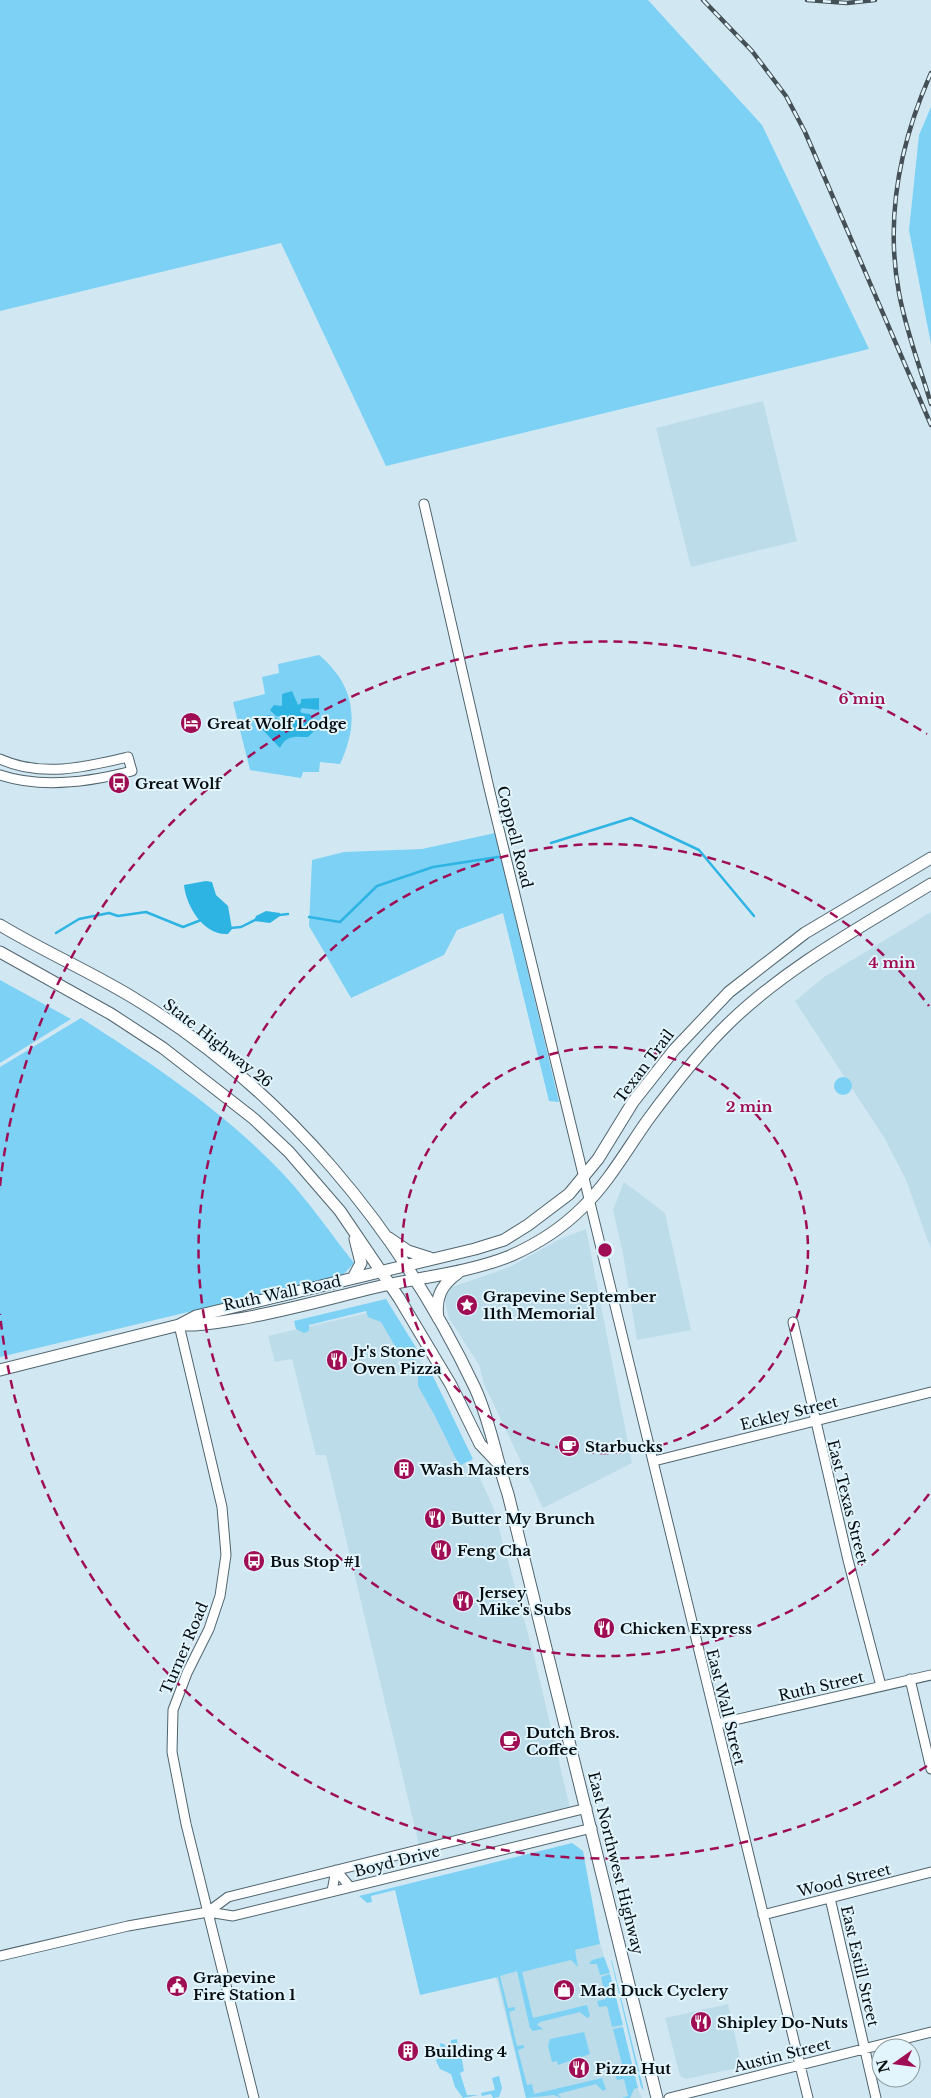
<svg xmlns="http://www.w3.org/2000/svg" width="931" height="2098" font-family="'Libre Baskerville',serif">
	<rect width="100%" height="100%" fill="#d1e8f3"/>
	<!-- built -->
	<path fill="#bcdcea" d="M763 401 797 541 691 567 656 428Z
		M931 912V1249L906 1180 885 1139 795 1001 824 977Z
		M624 1182 665 1213 691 1330 637 1340 623 1254 613 1210Z
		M586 1229 632 1463 543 1508 484 1384 479 1365 449 1318 445 1301 447 1293 452 1287 510 1267 560 1239Z
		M388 1308 446 1402 493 1507 533 1652 571 1812 420 1849 326 1455H316L292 1359 275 1362 268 1336Z
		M600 1944 610 1974 637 2087 642 2098H526L496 1977 575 1950Z
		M728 2004 742 2067 686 2079 680 2076 665 2018Z"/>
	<!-- green -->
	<path fill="#7cd1f5" d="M0 0H648L762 125 869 349 386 466 281 243 0 311Z
		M931 107V344L909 230 919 135Z
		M319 655C355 685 360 722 340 764L320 762 319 772H303L301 778 250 770 233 702 265 694 262 677 279 673 278 664Z
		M495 833 559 1102 549 1101 503 913 457 930 444 955 351 998 309 926 312 860 344 852 422 849Z
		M0 980 71 1019 0 1063Z
		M81 1018C154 1065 225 1112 285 1176 310 1203 331 1234 354 1263L343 1275 0 1357V1067Z
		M834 1086a9 9 0 1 1 18 0a9 9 0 1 1-18 0Z
		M386 1299 420 1354 413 1360 402 1358 381 1322 368 1317 366 1311 309 1325V1331L304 1333 296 1329 294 1321Z
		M430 1370 473 1459 461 1465 457 1461 435 1416 418 1386V1376Z
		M572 1843 583 1851 600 1944 575 1950 578 1967 571 1960 522 1972 533 2018 587 2005 590 2016 587 2018 580 2012 540 2022 537 2025 543 2029 533 2031 530 2028 517 1971 500 1976 508 2008 515 2007V2010L509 2012 517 2046 524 2045V2048L518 2050 527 2085 532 2084 534 2094 602 2078 606 2089 603 2091 596 2084 558 2094 561 2098 554 2095 526 2098 498 1977 420 1995 395 1890 371 1896 372 1902 367 1903 359 1896Z
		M604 1957 610 1973 600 1975 597 1964H589L592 1960Z
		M611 1960 612 1961 644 2091 641 2087Z
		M610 1974 623 2025 612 2027 607 2006 599 2007 597 2001 606 1999 601 1977Z
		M623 2027 638 2088 634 2089 630 2098H622L628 2096 624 2079 617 2080 615 2075 624 2072 613 2029Z
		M584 2032 590 2054 558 2065 557 2061 552 2062 548 2046 550 2039Z
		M457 2039 458 2048H460L464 2071 460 2073 467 2095H479L463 2098 455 2087 451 2074 440 2069 436 2061 441 2051 440 2043 444 2044 446 2047 451 2046V2040Z
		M499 2076 502 2088 499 2097 493 2098 491 2094 482 2096 481 2093 495 2090 492 2078Z"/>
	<!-- water -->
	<path fill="#2db4e3" d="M292 691 298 705 301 703V699L319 698V710L302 708 300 711 302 713 310 714 315 724 320 725V728L315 730 308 737C297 737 286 734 280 748L259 726 266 716 269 715 293 726 291 717 276 716 270 710 274 705 282 706V694Z
		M206 881 212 882 216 895 228 906 232 929 228 934C204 936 186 906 184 885Z
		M266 911 280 913V916L270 923 254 921 256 916Z"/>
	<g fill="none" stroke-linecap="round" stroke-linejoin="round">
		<!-- stream -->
		<path stroke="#2db4e3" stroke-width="2.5" d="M551 843 631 818 699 850 754 916
			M279 915 288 914
			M309 917 340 922 377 886 433 867 498 857
			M230 928 241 927 257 919
			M56 933 79 919 109 913 118 916 146 912 183 927 201 920"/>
		<!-- minor casing -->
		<g stroke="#50646e" stroke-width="11">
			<path id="minor" d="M424 504 489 788 808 2098
				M0 759C42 778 86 767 128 757L132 771C90 782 42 789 0 775
				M793 1322 848 1560 881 1686
				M179 1325 222 1507 226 1555 220 1596 209 1629 187 1673 173 1710 172 1752 186 1824 254 2098
				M654 1461 931 1392
				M910 1679 931 1769
				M717 1724 931 1675
				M336 1870 350 1887
				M332 1891 336 1870
				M830 1898 876 2098
				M208 1912 228 1897 587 1808
				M763 1915 931 1872
				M0 1956 128 1926 208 1912 233 1916 592 1828
				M669 2098 931 2032"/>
		</g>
		<!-- major casing -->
		<g stroke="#50646e" stroke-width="13">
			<path id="major" d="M0 925C43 951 89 971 132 997 283 1088 400 1230 475 1388 491 1423 496 1459 508 1494L657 2098
				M0 952 111 1014 163 1048 254 1119 289 1152 340 1211 399 1298 451 1385 480 1444 497 1462
				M389 1238 408 1251 430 1258
				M353 1278 361 1263 355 1239
				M438 1318C435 1298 441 1285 458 1273
				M181 1325C201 1326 220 1322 239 1319 286 1311 331 1298 377 1287 421 1277 467 1273 510 1256 535 1245 562 1228 582 1208 608 1183 626 1151 647 1121 672 1087 698 1053 729 1023 788 966 861 927 931 884
				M0 1370 179 1325 196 1316 475 1249 504 1240 528 1225 569 1194 598 1159 633 1102 674 1050 729 992 805 933 931 858"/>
		</g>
		<!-- minor -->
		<use href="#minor" stroke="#fff" stroke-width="9"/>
		<!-- major -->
		<use href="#major" stroke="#fff" stroke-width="11"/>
		<!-- rail casing -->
		<g stroke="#455056" stroke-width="4.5">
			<path id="rail" d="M703 0 752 51 786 96 805 132 931 425
				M807 0 847 3 875 0
				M931 73C900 143 885 218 899 293 906 331 920 367 931 404"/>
		</g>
		<!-- rail -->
		<use href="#rail" stroke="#e2f5fd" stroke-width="2.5" stroke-dasharray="8" stroke-linecap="butt"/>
	</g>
	<!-- distance rings -->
	<g fill="none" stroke="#9f0d55" stroke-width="2.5" stroke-dasharray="9 6">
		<circle cx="605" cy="1250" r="203"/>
		<path d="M929 1494A406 406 0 1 1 929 1006"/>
		<path d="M927 1766A608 608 0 0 1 0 1314M0 1186A608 608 0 0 1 927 734"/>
	</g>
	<!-- icons -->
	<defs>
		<g id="hotel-disc" transform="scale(1.125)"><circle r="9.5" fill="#9f0d55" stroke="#e2f5fd"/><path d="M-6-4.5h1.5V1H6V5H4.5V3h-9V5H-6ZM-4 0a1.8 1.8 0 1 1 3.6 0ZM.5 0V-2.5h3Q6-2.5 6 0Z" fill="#fff"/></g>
		<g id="bus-disc" transform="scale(1.125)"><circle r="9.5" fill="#9f0d55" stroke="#e2f5fd"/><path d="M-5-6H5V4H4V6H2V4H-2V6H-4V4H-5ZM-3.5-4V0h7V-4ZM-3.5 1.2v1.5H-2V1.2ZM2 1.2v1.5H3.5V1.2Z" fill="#fff"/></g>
		<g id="sight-disc" transform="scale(1.125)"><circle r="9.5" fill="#9f0d55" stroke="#e2f5fd"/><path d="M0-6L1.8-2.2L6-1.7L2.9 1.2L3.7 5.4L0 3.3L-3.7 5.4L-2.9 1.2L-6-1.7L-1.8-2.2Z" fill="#fff"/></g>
		<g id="restaurant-disc" transform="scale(1.125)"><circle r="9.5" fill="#9f0d55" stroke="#e2f5fd"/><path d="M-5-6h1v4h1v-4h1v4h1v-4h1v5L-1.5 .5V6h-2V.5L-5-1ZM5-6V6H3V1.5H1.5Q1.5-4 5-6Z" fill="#fff"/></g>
		<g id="cafe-disc" transform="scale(1.125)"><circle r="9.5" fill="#9f0d55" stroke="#e2f5fd"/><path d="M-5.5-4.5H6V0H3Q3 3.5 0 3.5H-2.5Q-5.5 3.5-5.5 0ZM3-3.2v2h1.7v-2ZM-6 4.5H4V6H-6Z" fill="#fff"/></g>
		<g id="building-disc" transform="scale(1.125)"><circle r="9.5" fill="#9f0d55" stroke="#e2f5fd"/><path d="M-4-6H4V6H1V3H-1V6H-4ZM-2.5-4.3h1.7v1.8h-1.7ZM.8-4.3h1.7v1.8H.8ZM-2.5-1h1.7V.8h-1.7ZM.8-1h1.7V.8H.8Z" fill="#fff"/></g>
		<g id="civic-disc" transform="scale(1.125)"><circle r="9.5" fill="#9f0d55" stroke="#e2f5fd"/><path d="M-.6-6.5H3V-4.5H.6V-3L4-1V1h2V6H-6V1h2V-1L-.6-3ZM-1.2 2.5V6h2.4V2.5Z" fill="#fff"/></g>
		<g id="shop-disc" transform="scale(1.125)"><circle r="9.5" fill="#9f0d55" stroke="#e2f5fd"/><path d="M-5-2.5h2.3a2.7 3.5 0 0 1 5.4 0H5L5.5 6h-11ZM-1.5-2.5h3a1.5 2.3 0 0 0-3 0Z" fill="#fff"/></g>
	</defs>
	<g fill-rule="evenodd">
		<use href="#hotel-disc" x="191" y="723"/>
		<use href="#bus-disc" x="119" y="783"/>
		<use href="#sight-disc" x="467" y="1305"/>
		<use href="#restaurant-disc" x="337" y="1360"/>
		<use href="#cafe-disc" x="569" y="1446"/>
		<use href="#building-disc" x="404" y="1469"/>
		<use href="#restaurant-disc" x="435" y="1518"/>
		<use href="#restaurant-disc" x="441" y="1550"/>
		<use href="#bus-disc" x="254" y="1561"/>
		<use href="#restaurant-disc" x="463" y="1601"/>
		<use href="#restaurant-disc" x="604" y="1628"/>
		<use href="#cafe-disc" x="510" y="1741"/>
		<use href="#civic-disc" x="177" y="1986"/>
		<use href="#shop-disc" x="564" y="1990"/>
		<use href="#restaurant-disc" x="701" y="2022"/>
		<use href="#building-disc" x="408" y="2051"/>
		<use href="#restaurant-disc" x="579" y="2068"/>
	</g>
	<g text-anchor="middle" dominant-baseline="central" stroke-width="4" stroke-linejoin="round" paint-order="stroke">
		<!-- poi labels -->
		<g font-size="15" font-weight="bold" fill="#060d10" stroke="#e2f5fd" text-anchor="start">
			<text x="207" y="723">Great Wolf Lodge</text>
			<text x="135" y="783">Great Wolf</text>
			<text x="483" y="1296">Grapevine September<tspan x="483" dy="17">11th Memorial</tspan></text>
			<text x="353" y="1351">Jr's Stone<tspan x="353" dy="17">Oven Pizza</tspan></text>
			<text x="585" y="1446">Starbucks</text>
			<text x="420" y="1469">Wash Masters</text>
			<text x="451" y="1518">Butter My Brunch</text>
			<text x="457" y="1550">Feng Cha</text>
			<text x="270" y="1561">Bus Stop #1</text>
			<text x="479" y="1592">Jersey<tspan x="479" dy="17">Mike's Subs</tspan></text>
			<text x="620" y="1628">Chicken Express</text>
			<text x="526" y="1732">Dutch Bros.<tspan x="526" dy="17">Coffee</tspan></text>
			<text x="193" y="1977">Grapevine<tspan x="193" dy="17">Fire Station 1</tspan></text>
			<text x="580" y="1990">Mad Duck Cyclery</text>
			<text x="717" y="2022">Shipley Do-Nuts</text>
			<text x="424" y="2051">Building 4</text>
			<text x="595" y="2068">Pizza Hut</text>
		</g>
		<!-- street labels -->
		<g font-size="15" fill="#060d10" stroke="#e2f5fd">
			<text transform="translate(515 837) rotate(76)">Coppell Road</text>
			<text transform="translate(218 1043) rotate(38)">State Highway 26</text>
			<text transform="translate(644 1066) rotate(-53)">Texan Trail</text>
			<text transform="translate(282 1293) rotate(-12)">Ruth Wall Road</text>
			<text transform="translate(789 1413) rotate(-14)">Eckley Street</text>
			<text transform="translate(848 1502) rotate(76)">East Texas Street</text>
			<text transform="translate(184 1648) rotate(-67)">Turner Road</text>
			<text transform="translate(821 1686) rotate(-13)">Ruth Street</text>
			<text transform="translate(726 1707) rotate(76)">East Wall Street</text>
			<text transform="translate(397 1861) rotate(-14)">Boyd Drive</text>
			<text transform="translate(616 1863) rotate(76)">East Northwest Highway</text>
			<text transform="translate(844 1880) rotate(-14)">Wood Street</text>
			<text transform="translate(860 1966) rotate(77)">East Estill Street</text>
			<text transform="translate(782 2055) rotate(-14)">Austin Street</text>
		</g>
	</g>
	<circle cx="605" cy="1250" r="8" fill="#9f0d55" stroke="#e2f5fd" stroke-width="2.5"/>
	<g font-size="15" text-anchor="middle" font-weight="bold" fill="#9f0d55" stroke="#e2f5fd" stroke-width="4" stroke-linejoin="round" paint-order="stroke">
		<text x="862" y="704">6 min</text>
		<text x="892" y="968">4 min</text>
		<text x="749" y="1112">2 min</text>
	</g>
	<!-- north arrow -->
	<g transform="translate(896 2063) rotate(256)"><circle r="24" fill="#e2f5fd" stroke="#8a989e"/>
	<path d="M0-4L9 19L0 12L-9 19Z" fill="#9f0d55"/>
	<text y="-8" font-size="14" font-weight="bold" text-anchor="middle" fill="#060d10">N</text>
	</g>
</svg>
